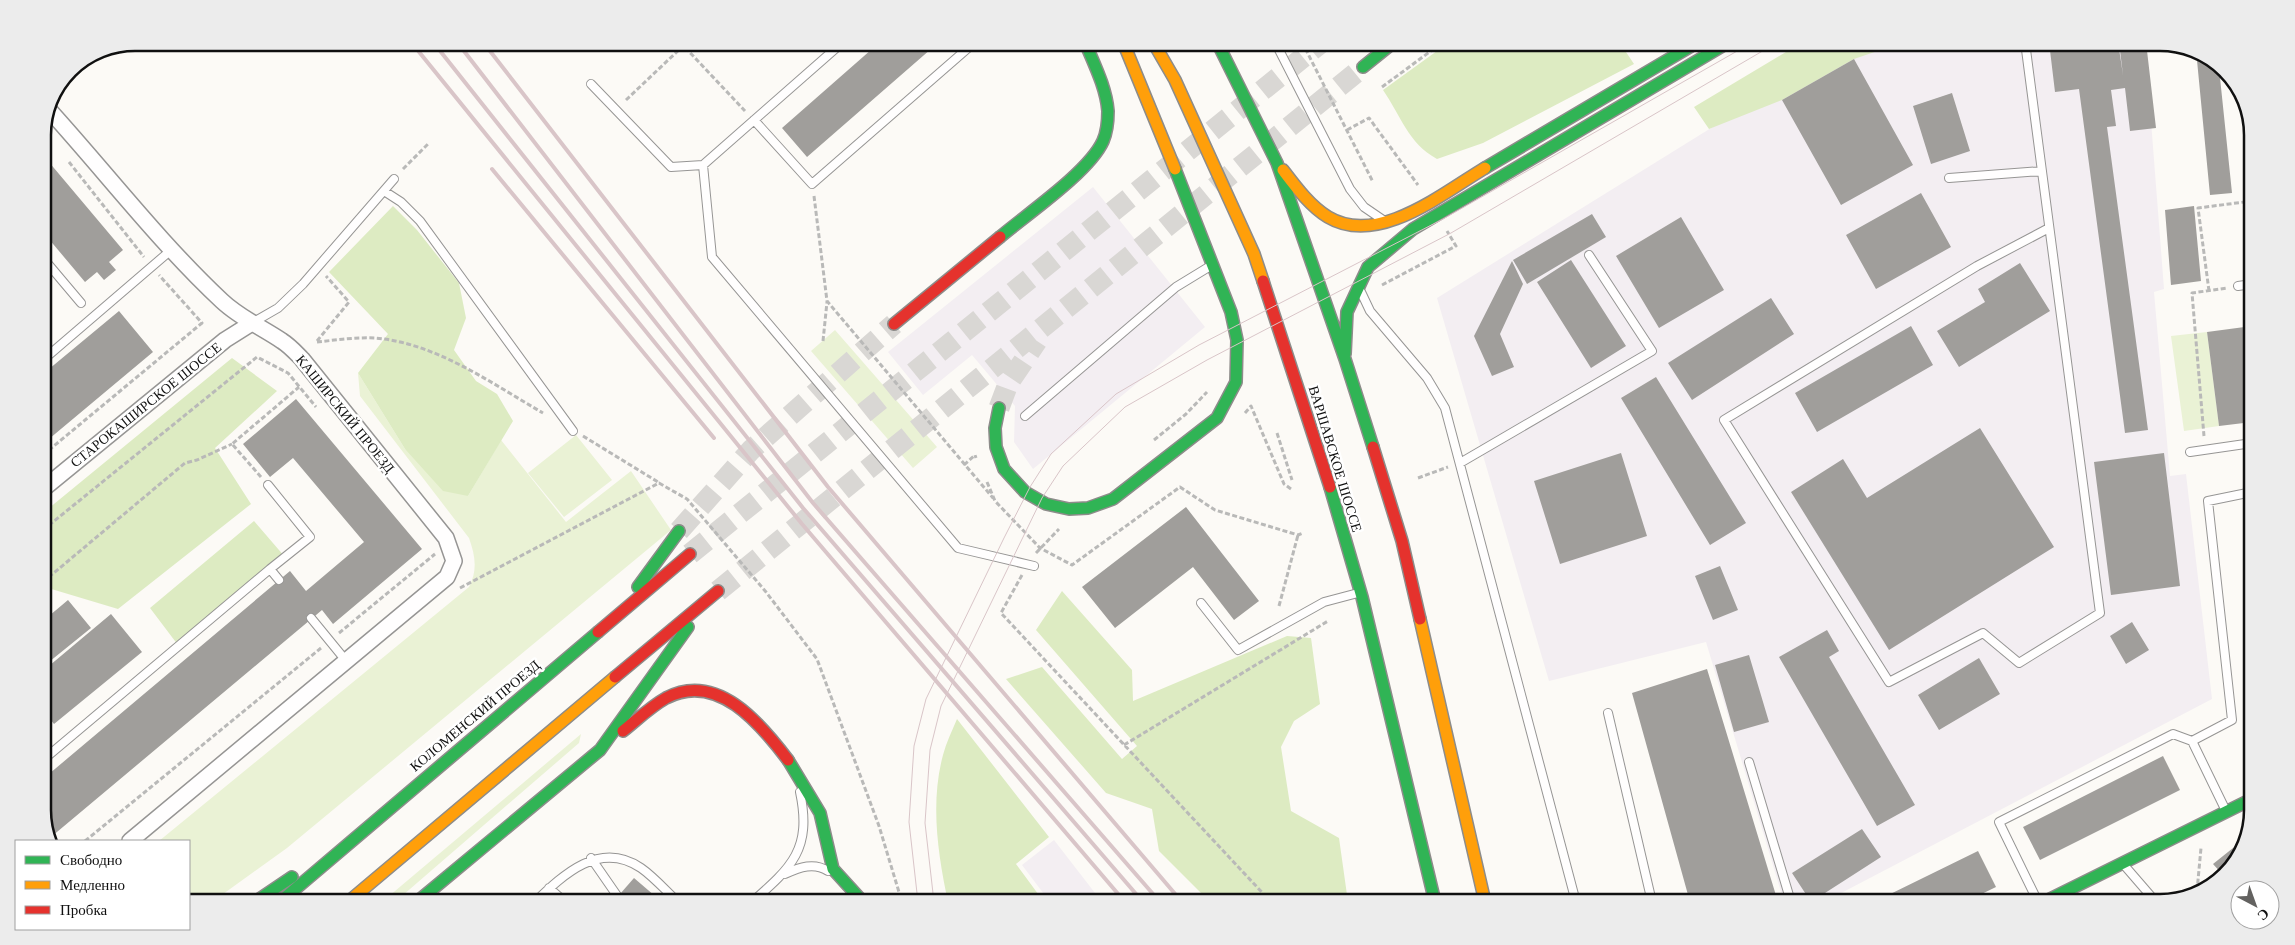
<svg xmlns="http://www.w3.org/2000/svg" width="2295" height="945" font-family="Georgia,serif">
	<rect width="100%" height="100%" fill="#fcfaf6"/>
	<!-- industrial -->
	<path fill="#f3eef2" d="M1848 43H2145L2164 289 2154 292 2170 476 2186 474 2212 699 1824 902H1784L1706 642 1549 681 1437 298Z
		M1093 187 1205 327 1033 469 1014 442 1015 406 972 355 923 395 888 352Z
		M1054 840 1102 902H1050L1022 865Z"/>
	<!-- green -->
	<path fill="#eaf2d5" d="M835 330 937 447 913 468 811 351Z
		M2207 332 2219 426 2184 431 2171 336Z
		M358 373 405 449 468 496 501 440 566 522 631 471 671 530 287 848 212 902H189V841H159L469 587C478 570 475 555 469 538L360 396Z
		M576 435 612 480 564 517 528 473Z
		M581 734 579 743 395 902H382Z
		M800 894C811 894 824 894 832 902H787Z"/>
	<!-- forest -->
	<path fill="#ddebc2" d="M1448 43H1620L1634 64 1483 143 1437 159C1408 143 1401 116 1383 90Z
		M1801 43H1901L1854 59 1782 100 1709 129 1694 107Z
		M393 206 417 230 459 283 466 318 454 350 476 381 497 394 513 421 468 496 443 491 405 449 358 373 388 334 329 272Z
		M232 358 277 391 215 448 251 504 118 609 48 588 43 593V513Z
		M254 521 285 557 181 649 150 608Z
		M1062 591 1132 670 1133 701 1287 636 1311 638 1320 704 1294 721 1281 747 1291 811 1339 838 1348 902H1210L1159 851 1152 809 1106 793 1006 679 1042 667 1122 759 1137 746 1036 630Z
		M957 719 1049 837 1016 864 1044 902H948C938 855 930 803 943 755 946 743 952 731 957 719Z"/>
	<!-- building -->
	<path fill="#a09e9b" d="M880 42H939L807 157 782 128Z
		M2049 42H2118L2123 75 2119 42H2146L2156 128 2130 131 2125 88 2111 90 2116 126 2107 127 2148 430 2125 433 2079 89 2055 92Z
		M2196 50 2219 68 2232 193 2210 195Z
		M1854 59 1913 165 1841 205 1782 100Z
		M1952 93 1970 151 1931 164 1913 106Z
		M43 155 123 250 109 262 116 270 104 280 97 272 85 282 43 232Z
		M1921 193 1951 247 1876 289 1846 235Z
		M2194 206 2201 281 2171 285 2165 210Z
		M1592 214 1606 237 1527 284 1513 260Z
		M1681 217 1724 290 1659 328 1616 256Z
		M1571 260 1626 346 1591 368 1537 282Z
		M1512 261 1523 284 1500 334 1514 367 1492 376 1474 336Z
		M2020 263 2050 311 1959 367 1937 331 1985 302 1978 289Z
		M1771 298 1794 334 1692 400 1668 363Z
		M119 311 153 352 43 444V374Z
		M1911 326 1933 365 1817 432 1795 393Z
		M2252 326V422L2219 426 2207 332Z
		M1656 377 1746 523 1710 545 1621 398Z
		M296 399 422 549 333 624 322 610 51 837 43 816V779L290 571 306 591 364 542 293 458 270 477 243 444Z
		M1980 428 2054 547 1889 650 1791 492 1843 459 1867 498Z
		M1621 453 1647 536 1560 564 1534 481Z
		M2164 453 2180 586 2111 595 2094 462Z
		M1186 507 1259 601 1234 620 1193 567 1115 628 1082 587Z
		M2246 517H2252V562H2251Z
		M1720 566 1738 610 1713 620 1695 576Z
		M68 600 91 628 44 666 43 621Z
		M111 614 142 652 54 724 43 710V671Z
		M2132 622 2149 650 2126 664 2110 636Z
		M1827 630 1839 651 1829 657 1915 805 1877 826 1779 657Z
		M1749 655 1769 722 1734 732 1715 665Z
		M1979 658 2000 694 1939 730 1918 695Z
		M1707 669 1778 902H1690L1632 693Z
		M2163 756 2180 790 2040 860 2023 827Z
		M1862 829 1881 857 1811 902 1792 873Z
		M2243 840 2246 845 2222 874 2213 864Z
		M1978 851 1996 887 1965 902H1874Z
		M634 878 662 902H613Z"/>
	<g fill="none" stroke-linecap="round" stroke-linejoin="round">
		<!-- secondary-tunnel -->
		<path stroke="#d9d7d4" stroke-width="21" stroke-dasharray="21 11" stroke-linecap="butt" d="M999 408 1008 384 1037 341
			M679 531 751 450 894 324
			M690 554 1322 42
			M718 591 1363 67"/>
		<!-- lane casing -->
		<g stroke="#969594" stroke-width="10">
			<path id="lane" d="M1275 42 1350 189 1364 207 1383 220
				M2025 42 2100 613 2019 663 1983 633 1889 682 1724 420 1977 266 2049 228
				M591 84 671 167 703 165 843 42
				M754 120 812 184 975 42
				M703 165 712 257 958 548 1034 566
				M1949 178 2042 171
				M384 191 401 202 420 221 573 431
				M43 258 81 303
				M2238 286 2252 284
				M1361 292 1370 311 1427 378 1445 408 1576 902
				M252 323 278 308 303 284 394 179
				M43 360 170 251
				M1025 416 1176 287 1212 265
				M2190 452 2252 443
				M1460 463 1652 351 1589 255
				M268 485 310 537 270 569
				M1201 603 1238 650 1324 602 1358 593
				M311 618 347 662
				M1608 713 1652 902
				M2192 741 2226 811
				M43 760 270 569 279 580
				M1749 762 1791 902
				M591 858 618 897
				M2124 865 2156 902
				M785 874C800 867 814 862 828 871
				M549 888 565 902
				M535 902C564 874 600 840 641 868 654 877 666 891 678 902
				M752 902C792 867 812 849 800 792
				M2038 902 1999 822 2173 734 2192 741 2232 720 2208 501 2252 492"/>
		</g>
		<!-- street casing -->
		<g stroke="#969594" stroke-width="18">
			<path id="street" d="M51 112C108 175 160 243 222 301 240 318 263 328 282 341 290 346 296 353 302 359L446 538 454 561 447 577 130 841
				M43 489 225 340 252 323"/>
		</g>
		<!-- fast casing -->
		<g stroke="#8d8c8a" stroke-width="14">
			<path id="fast" d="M1217 42 1277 163 1345 359 1373 447
				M1363 67 1394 42
				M1485 168 1698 42
				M1000 237C1027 214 1089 172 1103 141 1107 132 1108 121 1108 111 1106 87 1094 64 1085 42
				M1345 354 1347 312 1368 267 1413 229 1729 42
				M999 408 995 428 996 447 1004 469 1025 492 1046 504 1069 509 1088 508 1113 499 1217 418 1236 382 1237 340 1231 312 1175 169
				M1330 487 1362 597 1435 902
				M638 587 679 531
				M788 760 820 813 833 869 863 902
				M255 902 292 877
				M280 902 598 632
				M417 902 600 750 688 627
				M2044 902 2252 799"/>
		</g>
		<!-- slow casing -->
		<g stroke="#8d8c8a" stroke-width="14">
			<path id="slow" d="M1123 42 1175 169
				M1153 42 1175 80 1254 254 1263 281
				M1283 170C1296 187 1310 206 1328 217 1378 247 1443 193 1485 168
				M1420 619 1485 902
				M348 902 615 677"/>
		</g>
		<!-- jam casing -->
		<g stroke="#8d8c8a" stroke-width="14">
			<path id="jam" d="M1263 281 1330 487
				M894 324 1000 237
				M1373 447 1402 541 1420 619
				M598 632 690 554
				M615 677 718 591
				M623 731C637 720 650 707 666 698 717 671 760 723 788 760"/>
		</g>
		<!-- path -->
		<path stroke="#b9b9b8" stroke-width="3" stroke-dasharray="5 2.5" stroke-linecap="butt" d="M680 42 745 111
			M1302 42 1373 182
			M1382 87 1443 42
			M626 100 683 46
			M1347 130 1369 118 1418 185
			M69 162 144 257
			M403 169 428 144
			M814 196 827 301 993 498
			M1382 285 1456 246 1447 231
			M2209 291 2198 208 2252 201
			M317 341 349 302 326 276
			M823 341 827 302
			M317 342C336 340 356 337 375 338 436 343 491 383 543 413
			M1245 413 1251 406 1284 484 1291 489
			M1277 433 1292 480
			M583 436 658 482
			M2204 436 2192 293 2227 288
			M1154 440 1186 414 1207 392
			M43 455 202 323 159 275
			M964 465 975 455 976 458
			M261 477 232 444 299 387
			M1418 478 1448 467
			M987 482 995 501 1040 548 1072 565 1180 487 1215 510 1298 535 1303 533
			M43 530 257 357 288 373 316 407
			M1036 553 1059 529
			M1022 575 1001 613 1271 902
			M43 582 185 463 197 460 232 444
			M460 588 659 483 687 499 766 592 817 659 879 826 902 902
			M1279 606 1298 535
			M339 633 435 554
			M1124 745 1328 621
			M85 841 321 648
			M2197 891 2201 848"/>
		<!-- lane -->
		<use href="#lane" stroke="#fffefe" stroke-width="8"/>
		<!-- street -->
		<use href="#street" stroke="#fffefe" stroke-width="15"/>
		<!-- fast -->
		<use href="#fast" stroke="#30b455" stroke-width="11"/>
		<!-- slow -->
		<use href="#slow" stroke="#ff9f0a" stroke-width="11"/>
		<!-- jam -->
		<use href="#jam" stroke="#e5322d" stroke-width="11"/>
		<!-- tram -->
		<path stroke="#d9c5c8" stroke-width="1" d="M918 902 909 822 914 746 926 699 1004 538 1030 487 1051 454 1116 394 1199 345 1443 219 1753 42
			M934 902 925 823 930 750 941 706 1042 498 1063 466 1125 407 1207 360 1451 233 1778 42"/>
		<!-- rail -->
		<path stroke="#d9c5c8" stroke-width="4" d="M411 42 802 524 1125 902
			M433 42 803 508 1143 902
			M457 42 813 503 1160 902
			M483 42 828 487 1182 902
			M492 169 714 438"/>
	</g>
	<g text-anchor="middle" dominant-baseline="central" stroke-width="5" stroke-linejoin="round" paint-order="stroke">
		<!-- street labels -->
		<g font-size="14" fill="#101010" stroke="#fff">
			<text transform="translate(146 405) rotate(-39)">СТАРОКАШИРСКОЕ ШОССЕ</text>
			<text transform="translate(345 414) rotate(51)">КАШИРСКИЙ ПРОЕЗД</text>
			<text transform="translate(1335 459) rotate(73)">ВАРШАВСКОЕ ШОССЕ</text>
			<text transform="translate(475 716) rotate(-40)">КОЛОМЕНСКИЙ ПРОЕЗД</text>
		</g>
	</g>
	<!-- crop -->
	<path d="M0 0H2295V945H0ZM135 51H2160A84 84 0 0 1 2244 135V810A84 84 0 0 1 2160 894H135A84 84 0 0 1 51 810V135A84 84 0 0 1 135 51Z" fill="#ececec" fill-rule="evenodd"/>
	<path fill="none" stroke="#101010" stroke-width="2.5" d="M135 51H2160A84 84 0 0 1 2244 135V810A84 84 0 0 1 2160 894H135A84 84 0 0 1 51 810V135A84 84 0 0 1 135 51Z"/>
	<!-- legend -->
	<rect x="15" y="840" width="175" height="90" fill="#ffffff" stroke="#9f9f9f"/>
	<rect x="25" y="856" width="25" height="8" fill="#30b455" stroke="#9f9f9f"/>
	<text x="60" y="865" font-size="15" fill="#101010">Свободно</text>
	<rect x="25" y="881" width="25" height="8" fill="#ff9f0a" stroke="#9f9f9f"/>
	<text x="60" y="890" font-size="15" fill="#101010">Медленно</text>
	<rect x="25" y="906" width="25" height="8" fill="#e5322d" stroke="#9f9f9f"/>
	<text x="60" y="915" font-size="15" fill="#101010">Пробка</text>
	<!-- north arrow -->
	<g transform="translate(2255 905) rotate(139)"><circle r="24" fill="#ffffff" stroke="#9f9f9f"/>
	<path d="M0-4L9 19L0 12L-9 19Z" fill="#636260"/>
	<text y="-8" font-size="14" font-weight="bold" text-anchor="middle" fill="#101010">С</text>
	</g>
</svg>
